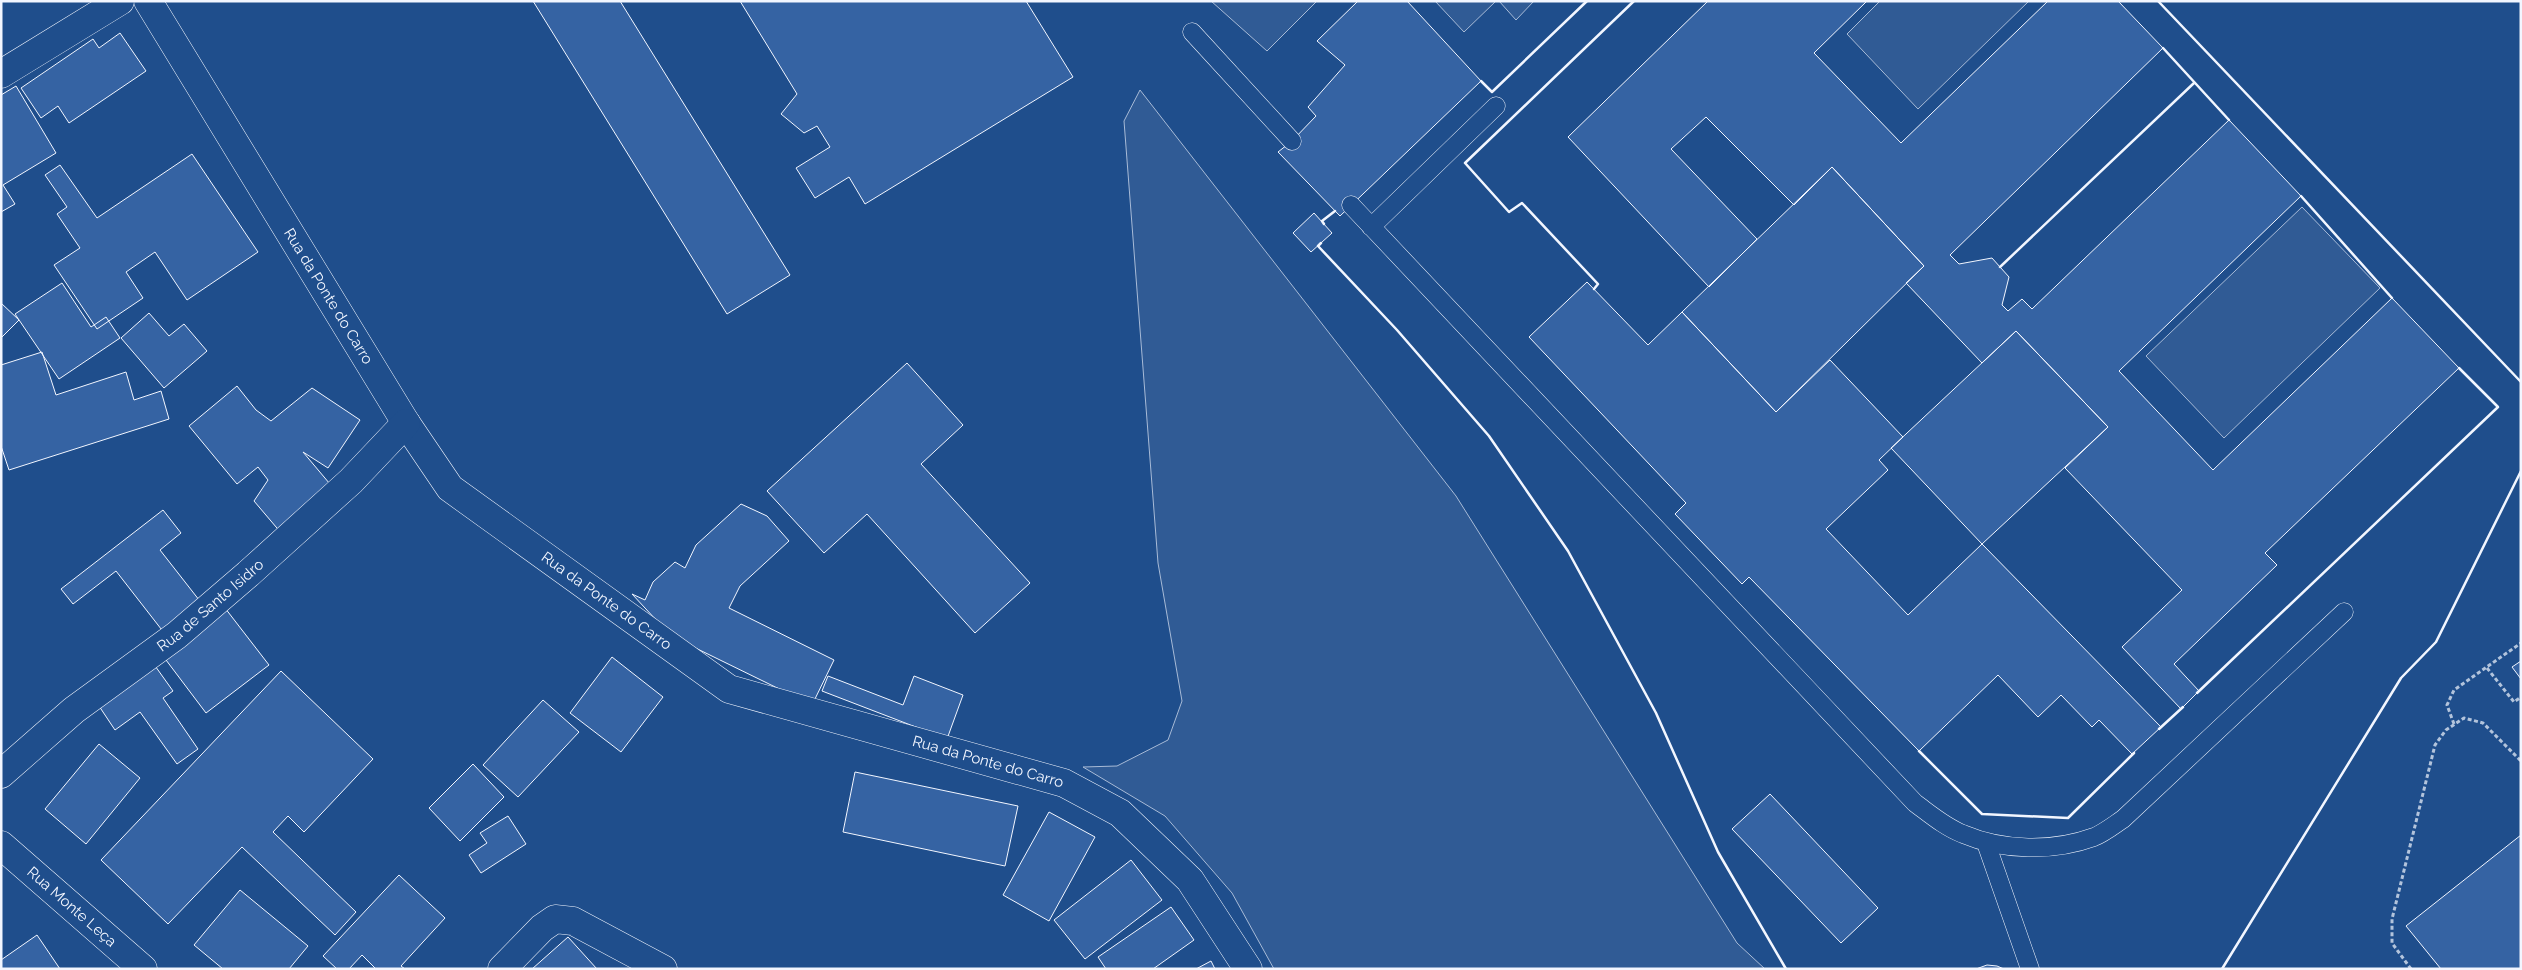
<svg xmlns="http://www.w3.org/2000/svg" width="2522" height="970" font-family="Raleway,sans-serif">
	<rect width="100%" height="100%" fill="#1f4e8c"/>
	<!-- built -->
	<path fill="#305b95" stroke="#a8bbd7" d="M1211 1H1317L1267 51Z
		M1435 1H1496L1464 32Z
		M1499 1H1534L1516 20Z
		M1880 1H2029L1918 109 1847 34Z
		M1140 90 1456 496 1737 943 1765 969H1274L1232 893 1165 816 1083 767 1117 766 1168 740 1182 701 1158 563 1124 121Z
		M2302 207 2380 288 2224 438 2146 356Z"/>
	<!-- building -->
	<path fill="#3563a3" stroke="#f2f6ff" d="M533 1H620L790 275 727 314Z
		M740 1H1026L1073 77 865 204 849 177 815 198 796 168 830 147 817 126 804 133 781 114 797 94Z
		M1358 1H1407L1481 81 1340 216 1278 152 1292 141 1316 116 1308 107 1345 65 1317 41Z
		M1708 1H1867L1814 53 1901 143 2048 1H2118L2163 48 1950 255 1959 264 1992 258 2009 277 2002 305 2008 311 2022 299 2032 309 2229 120 2301 196 2119 371 2213 470 2392 298 2459 368 2265 553 2277 565 2174 664 2199 691 2181 709 2122 647 2182 590 2065 468 2108 427 2016 331 1982 363 1906 283 1924 266 1832 167 1794 205 1706 117 1671 149 1757 239 1709 287 1568 137Z
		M120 33 146 71 69 123 58 106 41 118 21 88 93 39 99 48Z
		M16 86 56 153 3 185 15 204 1 212V95Z
		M192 154 258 252 187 300 155 252 126 272 143 298 97 329 54 265 80 248 57 214 67 207 45 175 60 165 97 218Z
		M1832 167 1924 266 1776 412 1682 312Z
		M1314 213 1332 233 1311 252 1293 233Z
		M1587 282 1648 345 1682 312 1776 412 1830 360 1903 437 1879 460 1888 470 1826 529 1908 615 1982 544 2161 727 2132 754 2099 720 2092 727 2061 695 2038 717 1998 675 1919 751 1749 577 1742 584 1675 514 1686 503 1529 337Z
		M62 283 91 327 106 317 120 338 59 379 15 314Z
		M1 303 19 320 1 338Z
		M149 313 169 336 184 324 207 351 164 388 121 338Z
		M2016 331 2108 427 1982 544 1891 448Z
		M42 352 56 395 126 372 134 400 161 391 169 419 9 470 1 446V365Z
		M907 363 963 425 921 464 1030 583 975 633 867 514 824 553 767 491Z
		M237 386 256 410 271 421 312 388 360 420 328 468 303 452 335 490 282 534 254 501 268 480 258 467 237 484 189 426Z
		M741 504 767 516 789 541 740 586 729 608 834 660 812 705 671 636 632 594 645 600 653 582 675 562 685 568 696 545Z
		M163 510 181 533 160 550 203 605 165 634 116 571 73 604 61 589Z
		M225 608 269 665 206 713 163 656Z
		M612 657 663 697 621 752 570 713Z
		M2521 661V679L2512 667Z
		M153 663 173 691 163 698 198 749 177 764 140 712 115 730 97 703Z
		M281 671 373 759 304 832 288 816 273 832 356 912 335 935 242 847 168 924 101 860Z
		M828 676 903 705 914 676 963 695 947 739 822 691Z
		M543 700 579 732 518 797 483 765Z
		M99 744 140 778 86 844 45 809Z
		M473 764 504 797 460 841 429 808Z
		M855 772 1018 806 1005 866 843 832Z
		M1770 794 1878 908 1841 943 1732 829Z
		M1049 812 1095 837 1049 921 1003 895Z
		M508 816 526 844 481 873 469 855 487 843 480 833Z
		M2521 835V969H2441L2406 926Z
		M1131 860 1162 900 1085 959 1054 920Z
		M399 875 445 918 401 966 405 969H376L362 955 349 969H337L323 956Z
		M240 890 308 946 289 969H223L194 945Z
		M1171 907 1194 940 1153 969H1106L1098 957Z
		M37 935 60 969H1V960Z
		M568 937 597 969H532Z
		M1211 961 1215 969H1196Z
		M1987 965 1997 966 2004 969H1976Z"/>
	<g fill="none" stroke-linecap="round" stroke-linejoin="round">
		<!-- lane casing -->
		<g stroke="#f2f6ff" stroke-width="19">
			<path id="lane" d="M1192 32 1292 141
				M1351 205 1915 803C1930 814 1945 827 1963 834 2003 851 2053 852 2094 837 2104 833 2114 825 2123 819L2344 612
				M1371 227 1496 106
				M1986 843 2030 969"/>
		</g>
		<!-- street casing -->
		<g stroke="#f2f6ff" stroke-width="29">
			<g id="street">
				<path id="s1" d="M148 1 406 423 450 488 729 689 1064 783 1120 813 1190 880 1248 969"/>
				<path id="s2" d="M1 774 74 710 177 635 248 574 351 481 406 423"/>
				<path id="s3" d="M1 845 143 969"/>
				<path d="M502 969 542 928 555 919 573 921 663 969"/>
			</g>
		</g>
		<!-- secondary casing -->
		<g stroke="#f2f6ff" stroke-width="29">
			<path id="secondary" d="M1 74 120 1"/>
		</g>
		<!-- path -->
		<path stroke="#b3c4dc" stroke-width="3" stroke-dasharray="4 2.5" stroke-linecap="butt" d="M2487 668 2514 702 2521 697
			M2454 724 2447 705 2454 690 2521 643
			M2411 969 2392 943V919L2435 745 2446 730 2464 718 2483 723 2521 761"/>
		<!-- lane -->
		<use href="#lane" stroke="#1f4e8c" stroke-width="18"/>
		<!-- street -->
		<use href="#street" stroke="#1f4e8c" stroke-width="28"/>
		<!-- secondary -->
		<use href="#secondary" stroke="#1f4e8c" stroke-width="28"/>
		<!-- wall -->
		<path stroke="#f2f6ff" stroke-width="2.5" d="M2158 1 2521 382
			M2163 48 2229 120
			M1481 81 1492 92 1587 1
			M2301 196 2392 298
			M1324 224 1322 221 1335 211
			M1321 243 1318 246 1397 330 1489 436 1568 551 1656 713 1718 852 1786 969
			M2000 267 2194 83
			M1594 289 1598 284 1522 203 1509 212 1465 163 1634 1
			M2197 693 2498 407 2459 368
			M2159 729 2183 707
			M1919 751 1982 814 2068 818 2134 753
			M2222 969 2401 678 2436 642 2521 471"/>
	</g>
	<g text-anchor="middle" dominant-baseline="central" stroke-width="4" stroke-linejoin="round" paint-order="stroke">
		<!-- street labels -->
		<g font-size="15" fill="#f2f6ff" stroke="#1f4e8c">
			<text stroke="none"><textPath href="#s1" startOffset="346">Rua da Ponte do Carro</textPath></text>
			<text stroke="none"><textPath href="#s1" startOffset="766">Rua da Ponte do Carro</textPath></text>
			<text stroke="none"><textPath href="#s2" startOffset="269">Rua de Santo Isidro</textPath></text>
			<text stroke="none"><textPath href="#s1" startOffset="1186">Rua da Ponte do Carro</textPath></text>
			<text stroke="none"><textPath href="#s3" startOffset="94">Rua Monte Leça</textPath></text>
		</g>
	</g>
	<!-- border -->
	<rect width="2522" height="970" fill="none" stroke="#f2f6ff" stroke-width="5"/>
</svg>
